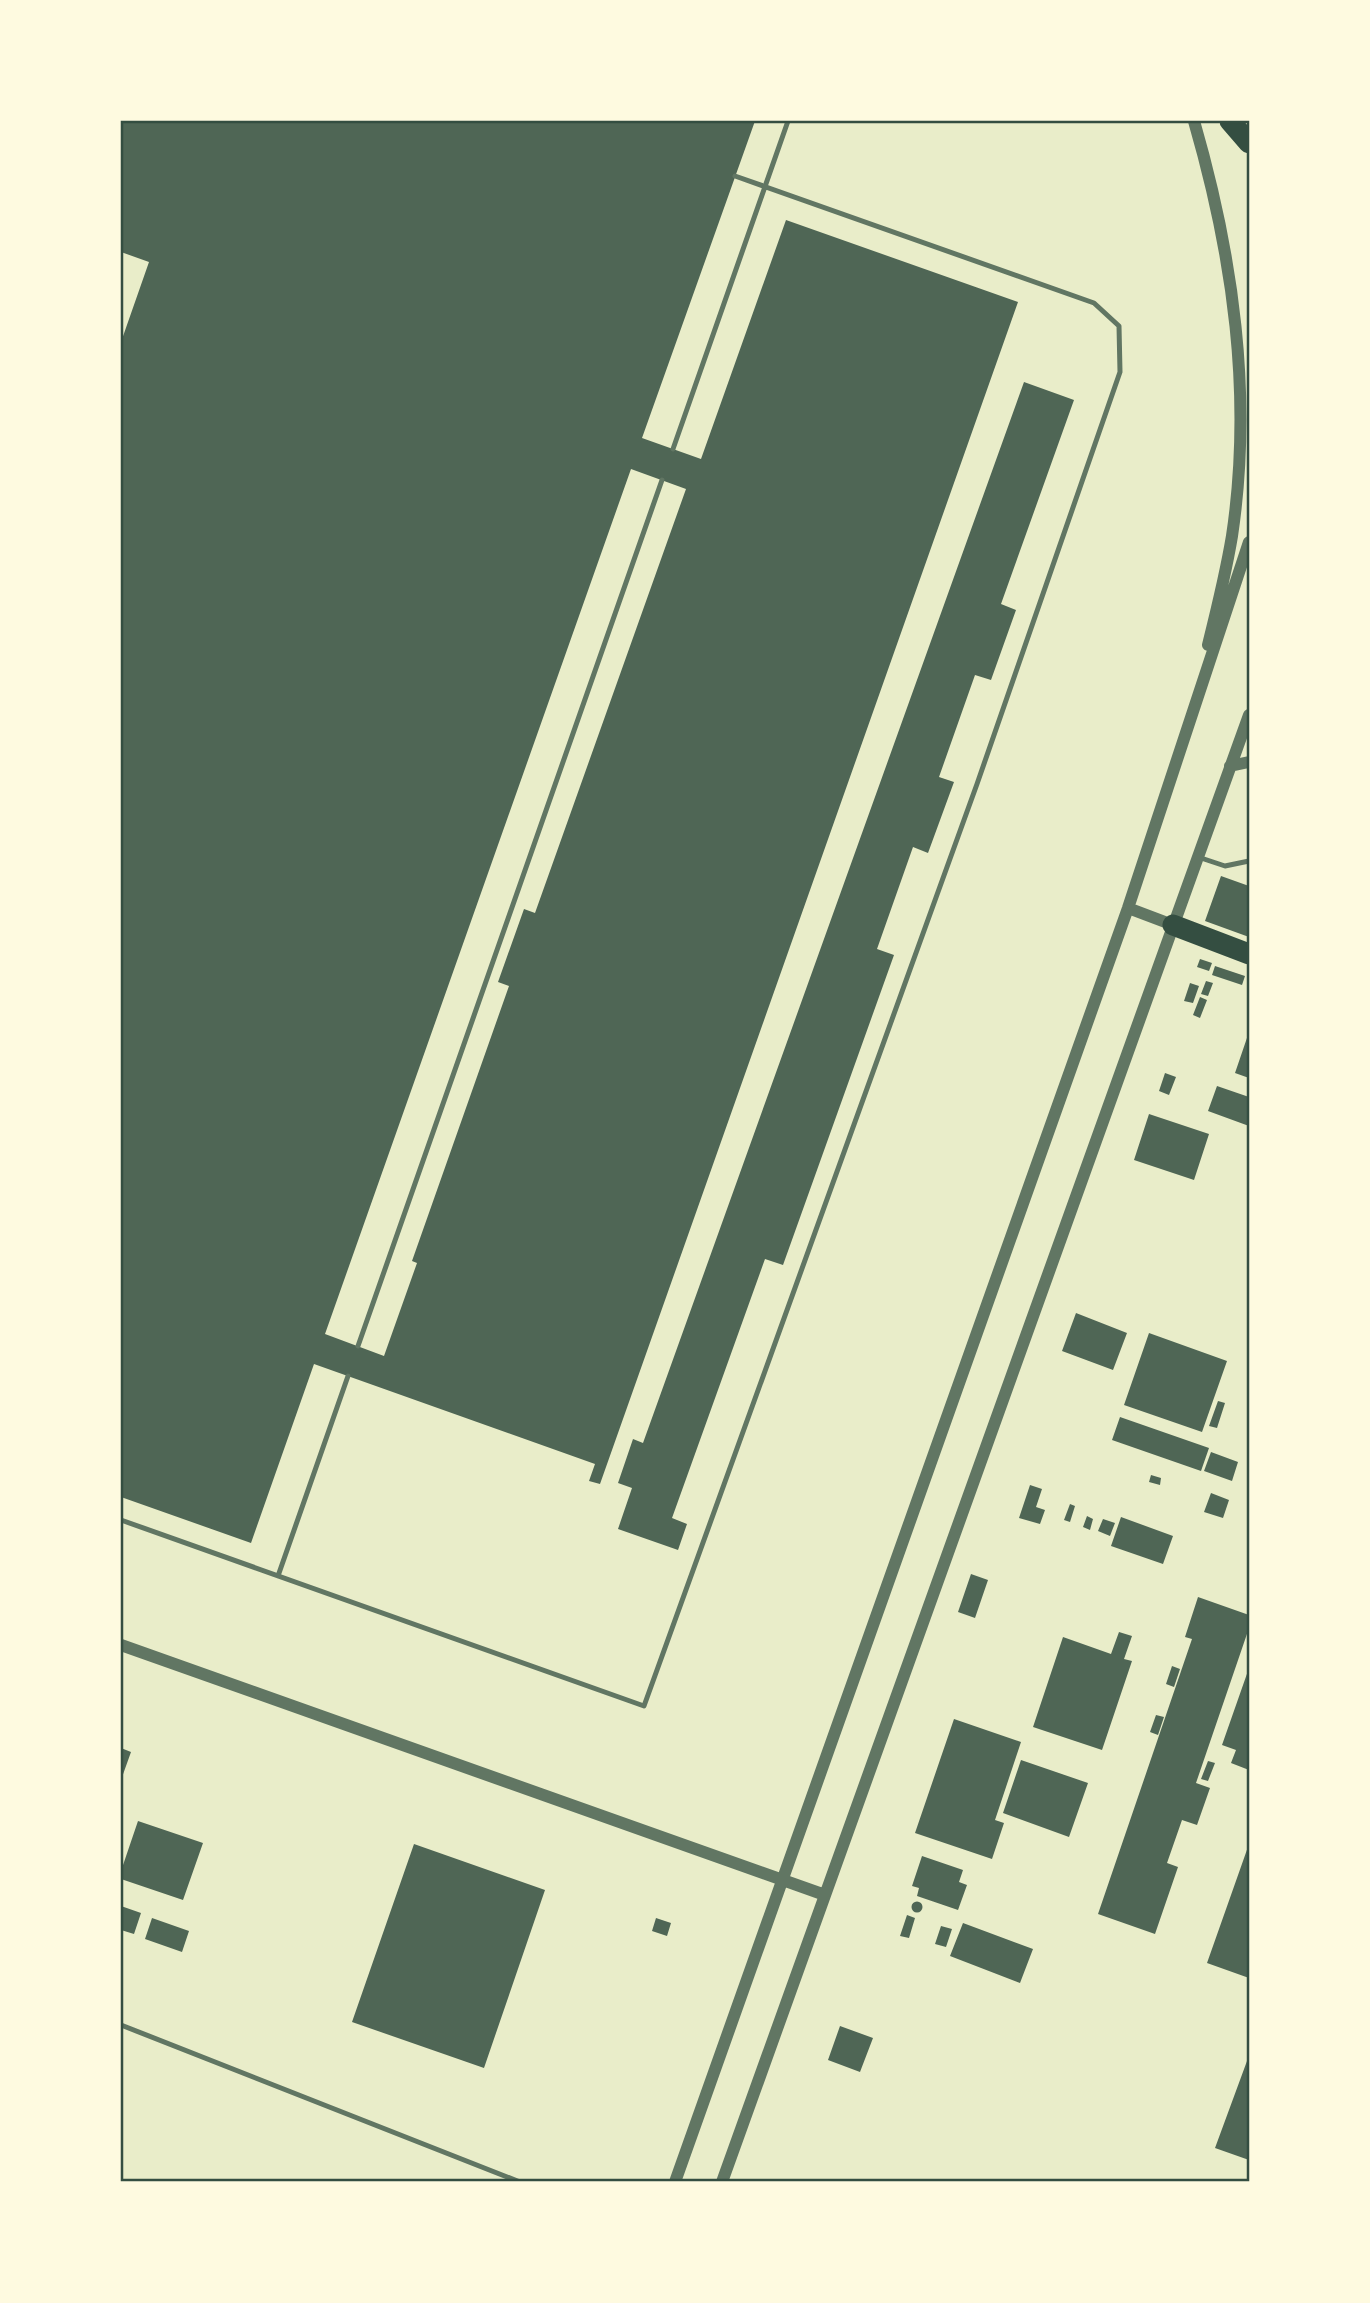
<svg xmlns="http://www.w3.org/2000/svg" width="1370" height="2303" font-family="'Work Sans',sans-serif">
	<rect width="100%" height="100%" fill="#e9edc9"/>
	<!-- building -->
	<path fill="#4f6655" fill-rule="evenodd" d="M121 121H755L642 438 701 459 786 220 1018 302 600 1484 589 1481 595 1464 314 1364 251 1543 121 1497V342L149 262 121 252ZM631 469 686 489 535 913 524 909 498 982 509 986 412 1261 417 1263 384 1356 325 1334Z
		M1024 382 1074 400 1001 604 1016 610 991 680 975 675 939 777 954 782 928 853 913 847 877 949 894 955 783 1265 765 1259 672 1518 687 1524 678 1550 618 1529 632 1488 618 1483 633 1439 643 1443Z
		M1221 876 1249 886V937L1205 921Z
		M1200 959 1212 963 1209 971 1197 967Z
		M1215 966 1245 976 1242 985 1212 975Z
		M1206 981 1213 983 1208 996 1201 994Z
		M1190 983 1199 986 1193 1003 1184 1001Z
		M1200 997 1207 1000 1200 1018 1193 1015Z
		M1249 1032V1078L1235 1073Z
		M1165 1073 1176 1077 1169 1095 1159 1091Z
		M1217 1086 1249 1097V1126L1208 1111Z
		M1149 1114 1209 1134 1194 1180 1134 1160Z
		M1076 1313 1127 1333 1113 1370 1062 1351Z
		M1149 1333 1227 1361 1202 1432 1124 1405Z
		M1218 1401 1225 1403 1217 1428 1209 1426Z
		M1120 1417 1209 1448 1201 1471 1112 1440Z
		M1211 1452 1238 1462 1232 1481 1204 1471Z
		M1151 1475 1161 1478 1160 1485 1149 1482Z
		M1030 1485 1042 1489 1036 1507 1045 1510 1040 1524 1019 1518Z
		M1211 1493 1229 1500 1223 1518 1204 1512Z
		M1070 1504 1075 1506 1070 1522 1064 1520Z
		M1087 1516 1093 1519 1090 1530 1083 1527Z
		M1121 1517 1173 1536 1163 1564 1111 1546Z
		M1103 1519 1115 1523 1110 1536 1098 1531Z
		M971 1574 988 1580 975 1618 958 1612Z
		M1198 1597 1249 1615V1628L1196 1783 1210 1788 1197 1825 1182 1820 1167 1863 1178 1867 1155 1934 1098 1914 1192 1639 1185 1637Z
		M1119 1632 1132 1636 1124 1659 1132 1661 1102 1750 1033 1727 1063 1637 1111 1654Z
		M1172 1666 1180 1669 1174 1687 1166 1684Z
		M1249 1668V1770L1231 1763 1236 1750 1222 1745Z
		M1156 1715 1164 1717 1158 1735 1150 1732Z
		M954 1719 1021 1742 995 1820 1004 1823 992 1859 915 1833Z
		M121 1748 131 1752 121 1780Z
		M1021 1760 1088 1783 1069 1837 1003 1813Z
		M1208 1761 1215 1763 1208 1781 1201 1779Z
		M138 1821 203 1843 183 1900 121 1879V1871Z
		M414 1844 545 1890 484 2068 352 2022Z
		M1249 1844V1978L1207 1963Z
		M922 1856 963 1870 959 1882 967 1885 958 1910 917 1896 919 1888 912 1886Z
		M911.5 1907a5.5 5.5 0 1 1 11 0a5.5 5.5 0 1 1-11 0Z
		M121 1906 141 1913 134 1934 121 1930Z
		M907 1915 915 1918 909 1938 900 1936Z
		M152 1918 189 1931 182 1952 145 1939Z
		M656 1918 671 1923 667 1936 652 1931Z
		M963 1923 1033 1949 1020 1983 950 1956Z
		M941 1926 952 1929 946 1947 935 1944Z
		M840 2026 873 2038 860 2072 828 2060Z
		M1247 2061 1249 2062V2160L1215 2148Z"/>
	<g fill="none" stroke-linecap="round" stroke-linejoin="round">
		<!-- service -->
		<path stroke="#617663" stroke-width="5" d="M673 449 788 121
			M1198 857 1225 866 1249 861
			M358 1346 662 480
			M121 1520 644 1706 977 784 1120 372 1119 326 1094 303 735 176
			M278 1576 348 1376
			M121 2025 520 2182"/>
		<!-- tertiary -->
		<path stroke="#617663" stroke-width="12" d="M1194 121C1233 256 1253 395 1232 536 1226 572 1217 609 1208 645
			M1230 766 1249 762
			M1128 908 1173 925
			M121 1645 825 1895
			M675 2182 1128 908 1249 542
			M722 2182 1249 715"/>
		<!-- motorway -->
		<path stroke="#344e41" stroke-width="21" d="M1230 121 1249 143
			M1173 925 1249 954"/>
	</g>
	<!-- border -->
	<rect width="1370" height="2303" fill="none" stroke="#fefae0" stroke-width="245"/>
	<rect x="122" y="122" width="1126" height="2058" fill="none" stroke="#344e41" stroke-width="2.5"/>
</svg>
